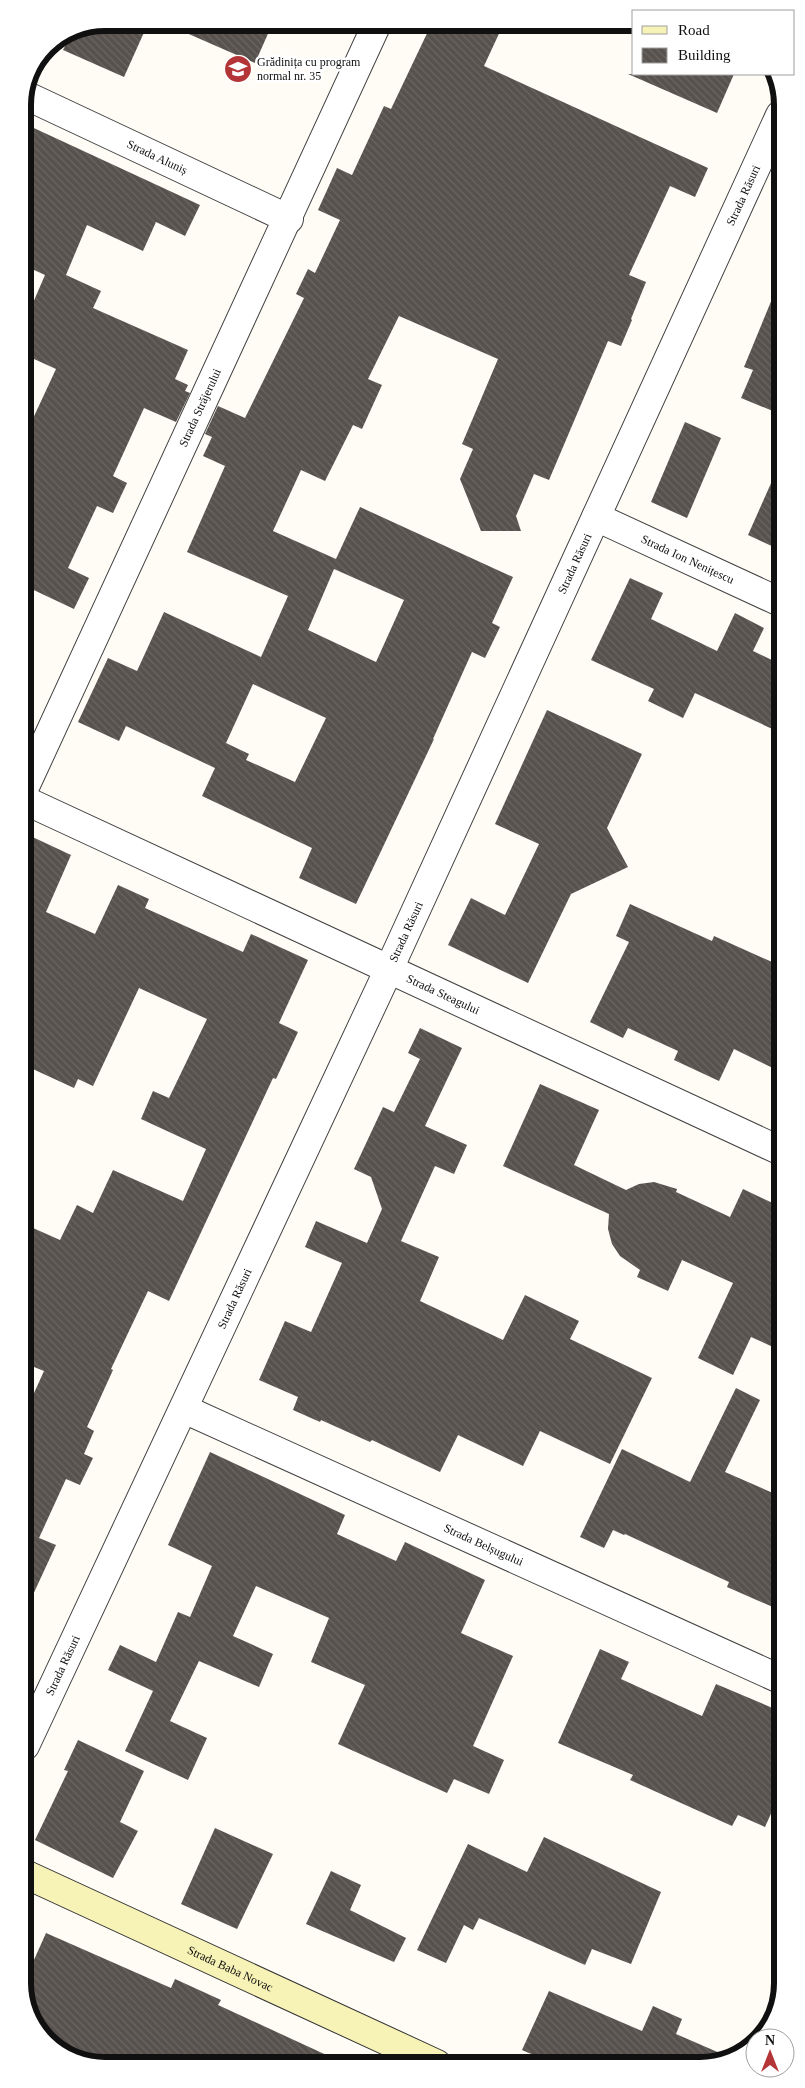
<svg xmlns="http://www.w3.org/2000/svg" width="805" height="2088" font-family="Georgia,serif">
	<defs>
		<pattern id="building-back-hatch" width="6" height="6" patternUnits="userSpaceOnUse" patternTransform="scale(1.25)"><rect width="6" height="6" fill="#58524e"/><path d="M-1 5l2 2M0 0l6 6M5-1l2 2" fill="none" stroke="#6b6663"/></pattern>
	</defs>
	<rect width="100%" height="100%" fill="#fefcf5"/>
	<!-- building -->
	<path fill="url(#building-back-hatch)" fill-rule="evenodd" d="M431 25H503L484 66 708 168 695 197 670 186 629 275 646 282 631 319 632 320 621 346 608 341 549 480 534 474 516 516 521 531H481L460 479 473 449 462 444 498 359 399 316 368 379 382 385 362 429 353 425 325 481 301 470 273 531 336 559 360 507 513 577 492 623 500 627 485 658 472 652 433 739H434L356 904 299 878 312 848 202 796 215 768 126 726 119 741 78 722 108 658 137 671 164 612 261 657 288 596 187 552 225 466 203 456 212 437 205 434 218 406 245 418 304 298 296 294 308 269 315 273 340 220 318 210 337 168 352 175 384 106 391 109ZM334 569 404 600 376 662 308 630ZM253 684 326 718 295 782 246 760 249 754 226 743Z
		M271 27 255 63 175 28Z
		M146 28 124 77 63 50 74 29Z
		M628 74H734L717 113Z
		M23 123 200 205 185 236 156 222 143 251 87 225 66 275 101 291 93 308 188 350 175 379 188 385 185 391 190 393 176 422 144 408 113 476 127 483 113 513 97 506 68 568 89 578 74 609 23 585V440L56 369 23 354V326L45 275 23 265Z
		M779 282H780V414L741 398 753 370 744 367Z
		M685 422 721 438 687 518 651 502Z
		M780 463V550L748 535Z
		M630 578 663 593 651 619 717 651 735 613 764 628 753 651 780 664 781 733 695 693 683 718 648 701 654 689 591 660Z
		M547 710 642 754 607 828 628 867 571 894 528 983 448 945 471 898 505 915 539 844 495 824Z
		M24 833 71 855 46 912 95 934 118 885 149 899 145 908 243 952 251 934 308 960 279 1023 298 1032 276 1079 273 1078 169 1301 148 1291 111 1369 113 1370 87 1427 94 1431 84 1454 93 1458 80 1485 66 1479 39 1538 56 1545 25 1612V1413L44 1371 24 1363V1224L60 1240 77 1205 93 1213 113 1170 183 1201 206 1149 141 1119 153 1091 169 1098 207 1019 139 988 93 1086 78 1079 74 1088 24 1065Z
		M630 904 712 941 714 936 781 966V1072L734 1049 719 1081 674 1060 678 1051 628 1028 623 1038 590 1022 629 942 616 936Z
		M420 1028 462 1048 425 1126 467 1145 454 1174 435 1166 401 1241 439 1257 420 1301 503 1340 525 1295 579 1321 570 1339 652 1378 610 1464 540 1431 523 1466 458 1435 440 1472 372 1440 370 1442 321 1420 320 1422 293 1410 298 1397 259 1380 285 1321 311 1332 342 1263 305 1247 316 1221 367 1243 382 1209 371 1177 354 1169 383 1107 394 1112 420 1059 408 1053Z
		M540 1084 599 1110 574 1165 626 1190 639 1184 654 1182 677 1189 676 1192 730 1217 743 1189 781 1207 782 1351 751 1337 733 1375 698 1358 733 1283 682 1260 668 1291 637 1277 640 1270 620 1256 612 1244 608 1229 609 1214 503 1166Z
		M736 1388 760 1400 725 1472 782 1497V1611L727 1587 729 1582 625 1534 624 1535 613 1530 604 1548 580 1537 622 1449 690 1482Z
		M210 1452 345 1515 337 1534 396 1561 405 1542 485 1580 461 1633 513 1656 473 1746 504 1760 489 1794 454 1779 447 1793 338 1744 365 1685 311 1662 329 1618 256 1586 233 1636 273 1654 259 1687 199 1661 170 1721 207 1738 188 1780 125 1751 153 1691 108 1670 120 1645 156 1662 178 1612 190 1617 212 1566 168 1545Z
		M600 1649 629 1662 621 1679 702 1716 716 1684 782 1712V1789L765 1827 738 1815 732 1826 630 1780 633 1775 558 1743Z
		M78 1740 144 1771 120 1822 138 1831 113 1878 35 1840 68 1771 64 1770Z
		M215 1828 273 1854 237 1929 181 1904Z
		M544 1837 661 1892 631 1964 592 1949 585 1965 479 1918 473 1930 464 1925 446 1963 417 1950 468 1844 527 1872Z
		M331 1871 361 1885 350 1910 406 1938 394 1962 306 1924Z
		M46 1933 171 1988 175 1979 221 2000 218 2005 346 2064 100 2065 51 2045 25 2004V1980Z
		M549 1991 642 2031 653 2006 682 2019 676 2034 729 2057 721 2063H552L522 2050Z"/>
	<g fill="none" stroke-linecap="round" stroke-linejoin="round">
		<!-- minor casing -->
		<g stroke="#434343" stroke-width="30">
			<g id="minor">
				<path id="s1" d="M25 95 289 219"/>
				<path id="s2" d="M596 517 780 602"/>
				<path id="s3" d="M24 789 376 26"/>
				<path id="s4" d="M24 800 781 1151"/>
				<path id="s5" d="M184 1409 782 1680"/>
			</g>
		</g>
		<!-- tertiary casing -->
		<g stroke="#434343" stroke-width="30">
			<g id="tertiary">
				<path id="s6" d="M25 1746 389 969 780 115"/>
			</g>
		</g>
		<!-- secondary casing -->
		<g stroke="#323232" stroke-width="30">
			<g id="secondary">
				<path id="s7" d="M25 1874 437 2064"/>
			</g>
		</g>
		<!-- minor -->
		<use href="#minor" stroke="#fff" stroke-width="28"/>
		<!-- tertiary -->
		<use href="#tertiary" stroke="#fff" stroke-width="28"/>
		<!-- secondary -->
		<use href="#secondary" stroke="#f7f2b6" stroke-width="28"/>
	</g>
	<!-- icons -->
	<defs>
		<g id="school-disc" transform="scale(1.4375)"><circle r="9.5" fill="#b43537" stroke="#fff"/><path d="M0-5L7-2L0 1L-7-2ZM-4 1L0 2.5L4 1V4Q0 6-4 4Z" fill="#fff"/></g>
	</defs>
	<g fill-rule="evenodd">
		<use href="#school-disc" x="238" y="69"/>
	</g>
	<g text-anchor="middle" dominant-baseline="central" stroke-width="5" stroke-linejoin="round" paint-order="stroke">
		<!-- poi labels -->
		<g font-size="12" fill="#101010" stroke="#fff" text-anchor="start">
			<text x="257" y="62">Grădinița cu program<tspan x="257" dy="14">normal nr. 35</tspan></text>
		</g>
		<!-- street labels -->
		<g font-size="12" fill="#101010" stroke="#fff">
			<text stroke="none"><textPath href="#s1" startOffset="146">Strada Aluniș</textPath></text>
			<text stroke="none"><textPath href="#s6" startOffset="1709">Strada Răsuri</textPath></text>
			<text stroke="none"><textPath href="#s3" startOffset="420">Strada Străjerului</textPath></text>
			<text stroke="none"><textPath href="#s2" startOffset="101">Strada Ion Nenițescu</textPath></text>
			<text stroke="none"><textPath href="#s6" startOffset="1304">Strada Răsuri</textPath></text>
			<text stroke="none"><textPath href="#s6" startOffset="899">Strada Răsuri</textPath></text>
			<text stroke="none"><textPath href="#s4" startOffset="462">Strada Steagului</textPath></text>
			<text stroke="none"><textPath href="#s6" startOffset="494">Strada Răsuri</textPath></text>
			<text stroke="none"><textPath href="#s5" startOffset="329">Strada Belșugului</textPath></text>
			<text stroke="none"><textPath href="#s6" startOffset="89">Strada Răsuri</textPath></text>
			<text stroke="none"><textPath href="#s7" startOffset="226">Strada Baba Novac</textPath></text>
		</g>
	</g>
	<!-- crop -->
	<path d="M0 0H805V2088H0ZM105 31H700A74 74 0 0 1 774 105V1983A74 74 0 0 1 700 2057H105A74 74 0 0 1 31 1983V105A74 74 0 0 1 105 31Z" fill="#fff" fill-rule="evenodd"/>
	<path fill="none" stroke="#101010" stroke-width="6" d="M105 31H700A74 74 0 0 1 774 105V1983A74 74 0 0 1 700 2057H105A74 74 0 0 1 31 1983V105A74 74 0 0 1 105 31Z"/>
	<!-- legend -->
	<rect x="632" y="10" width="162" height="65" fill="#ffffff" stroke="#9f9f9f"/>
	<rect x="642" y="26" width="25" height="8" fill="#f7f2b6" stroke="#9f9f9f"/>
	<text x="678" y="35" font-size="15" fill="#101010">Road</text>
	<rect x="642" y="48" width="25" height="15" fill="url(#building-back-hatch)" stroke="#9f9f9f"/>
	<text x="678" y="60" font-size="15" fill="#101010">Building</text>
	<!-- north arrow -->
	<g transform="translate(770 2053)"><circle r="24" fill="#ffffff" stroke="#9f9f9f"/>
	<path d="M0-4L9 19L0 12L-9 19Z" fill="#b43537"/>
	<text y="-8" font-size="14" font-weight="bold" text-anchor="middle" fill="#101010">N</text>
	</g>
</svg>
